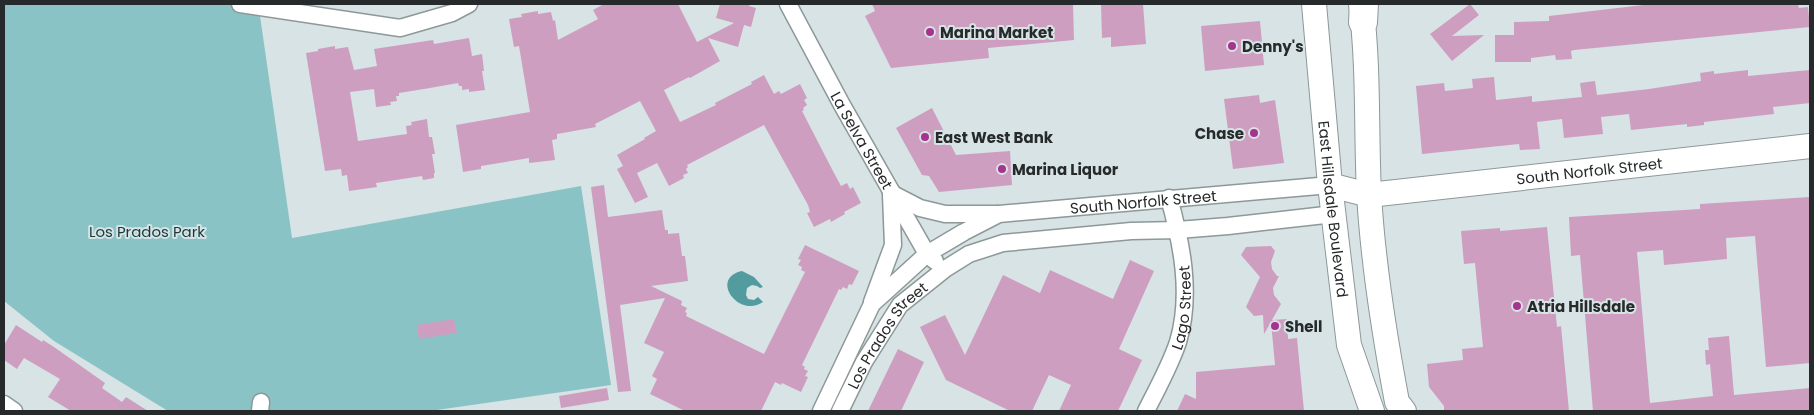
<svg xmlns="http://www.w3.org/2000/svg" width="1814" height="415" font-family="Poppins,sans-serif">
	<rect width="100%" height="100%" fill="#d7e3e4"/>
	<!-- green -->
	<path fill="#8ac3c6" d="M4 4H239L259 9 292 238 581 186 611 385 430 411H168L54 341 4 301Z"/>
	<!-- water -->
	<path fill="#529b9f" d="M742 271 754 277 763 287 760 288 757 286 752 285 747 288 746 295 748 299 754 300 758 297 763 302C739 319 709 278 742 271Z"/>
	<!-- building -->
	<path fill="#ce9ec1" d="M604 4H678L697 42 734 23 716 18 720 4H750L749 6 756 8 751 27 744 25 738 47 708 38 720 61 690 78 689 77 664 90 680 122 716 105 715 103 752 84 751 82 764 75 774 94 779 91 781 94 800 84 807 98 804 100 807 105 803 108 804 110 802 111 834 173 841 186 847 183 850 189 853 187 861 203 844 212 845 214 831 222 830 219 814 227 807 213 810 212 808 205 764 125 687 165 688 167 686 169 688 173 683 175 684 178 669 186 657 163 637 173 648 197 635 203 617 169 623 166 617 155 645 139 644 138 656 131 640 101 595 124 596 127 557 134V139L552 140 555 160 529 163V158L481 166V169L463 172 456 125 530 112 519 46 514 47 509 19 522 17 521 14 538 11V14L551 12 553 21 555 20 558 40 598 19 593 10Z
		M872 4H1073L1074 40 988 48 989 58 891 68 865 16 875 11Z
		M1101 4H1143L1146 44 1111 47V37L1102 38Z
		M1470 4 1479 15 1452 36 1484 35 1452 61 1430 34Z
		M1652 4H1798L1799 8 1808 7 1810 27 1574 50 1571 51 1572 59 1556 60 1555 55 1531 58V62H1495V35H1514V22L1549 21V16Z
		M1260 21 1264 65 1205 71 1201 26Z
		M469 38 472 56 482 54 484 71H482L485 90 469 92V89L462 90V86H459L458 83 430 88 399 93V96H396L397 101 390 102 391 105 376 107 374 89 350 92 358 141 407 134 406 126 412 125 411 122 427 119 429 137H432L435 154H432L435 173H434V178L423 180 422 176 376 183 377 187 349 191 347 175 342 176 341 169 325 171 306 53 318 51V49L335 46V49L348 47 354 70 377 66 374 49 433 40 434 44Z
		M1748 70V76L1810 70V103L1773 107 1774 114 1704 122V125L1687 127V124L1631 130 1629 114 1601 117 1603 134 1564 138 1562 119 1537 122 1540 149 1520 150 1519 144 1422 154 1416 86 1444 83 1445 91 1473 88 1472 79 1494 77 1496 100 1532 96V102L1582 97 1580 83 1595 81 1597 95 1649 89 1701 81 1700 73 1714 71V74Z
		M1259 95 1260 103 1275 100 1284 163 1233 169 1224 99Z
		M932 108 956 155 1010 151 1012 185 939 192 929 176 922 175 896 128Z
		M604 185 608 217 662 210 665 230H668V234L679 233 682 256H685L688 281 651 286 682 301 681 305 687 308 685 312 687 313 686 316 764 354 805 272 801 270 802 267 798 265 801 260 798 259 805 245 859 271 852 285 849 284 847 289 843 287 841 290 839 289 802 365 805 367 804 369 808 371 805 376 808 377 801 392 782 383 781 385 775 382 761 411H685L650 394 657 379 652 376 664 352 644 343 665 298 620 305 631 391 618 392 591 187Z
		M1810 197V363L1766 367 1755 236 1726 238 1727 259 1664 265 1663 250 1637 252 1650 403 1713 396 1710 364 1706 365 1705 350H1709L1708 338 1729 336 1734 395 1810 388V411H1593L1580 255 1571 256 1569 217 1700 209V204Z
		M1547 227 1557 327 1561 326 1569 411H1444V406L1429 387 1427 364 1463 360 1462 349 1483 347 1475 263 1464 264 1461 231 1500 228V231Z
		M1271 246 1275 251 1271 262 1272 269 1277 276H1279L1273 288 1274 295 1281 304 1272 320 1287 319 1288 339 1297 338 1304 411H1177L1185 394 1196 399V372L1275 365 1271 322 1264 334 1263 315 1254 316 1246 307 1260 277 1241 255 1246 247Z
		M1130 260 1154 271 1119 349 1142 360 1118 411H1059L1071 385 1049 375 1032 411H1010L946 380 920 327 945 315 965 355 1003 275 1040 293 1050 270 1113 299Z
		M454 319 457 333 419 339 417 325Z
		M16 325 42 342 43 340 54 347 105 383 102 388 122 402 126 397 148 411H71L48 397 60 379 24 358 17 369 4 360V345Z
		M898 349 924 362 901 411H868Z
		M607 388 609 400 561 408 559 396Z"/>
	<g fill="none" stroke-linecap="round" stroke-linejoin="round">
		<!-- minor casing -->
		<g stroke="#8d9899" stroke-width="19">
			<g id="minor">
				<path d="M240 4 400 28 452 13 469 4"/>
				<path id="s1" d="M788 4 842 105 927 254 935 261"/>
				<path d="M891 193 920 208 945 214H997"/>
				<path d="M872 302 893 245 891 195"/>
				<path d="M4 404 14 411"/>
				<path d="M260 411 261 402"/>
				<path id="s2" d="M821 411 872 304 927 254 964 232 999 214 1330 185"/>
				<path id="s3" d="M840 411 864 362 900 305 945 269 969 254 1003 243 1131 231 1178 230 1228 226 1334 214"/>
				<path id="s4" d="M1146 411C1157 389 1170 366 1178 342 1192 295 1182 244 1169 198"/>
			</g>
		</g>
		<!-- secondary casing -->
		<g stroke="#8d9899" stroke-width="26">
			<g id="secondary">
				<path id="s5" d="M1314 4 1330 185 1349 345 1372 411"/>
				<path d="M1361 4C1369 67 1366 131 1369 194 1373 264 1384 333 1397 402L1404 411"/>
				<path id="s6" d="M1330 185 1369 195 1810 146"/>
			</g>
		</g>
		<!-- motorway casing -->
		<g stroke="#8d9899" stroke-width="30">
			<path id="motorway" d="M1363 22 1364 4"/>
		</g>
		<!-- minor -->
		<use href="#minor" stroke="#fff" stroke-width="16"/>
		<!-- secondary -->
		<use href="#secondary" stroke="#fff" stroke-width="24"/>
		<!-- motorway -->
		<use href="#motorway" stroke="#fff" stroke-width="28"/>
	</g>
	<!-- markers -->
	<g fill="#a6348f" stroke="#d7e3e4" stroke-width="2">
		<circle cx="930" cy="32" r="5"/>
		<circle cx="1232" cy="46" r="5"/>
		<circle cx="1254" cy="133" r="5"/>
		<circle cx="925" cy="137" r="5"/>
		<circle cx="1002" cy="169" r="5"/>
		<circle cx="1517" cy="306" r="5"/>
		<circle cx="1275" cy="326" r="5"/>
	</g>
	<g text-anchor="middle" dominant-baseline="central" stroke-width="4" stroke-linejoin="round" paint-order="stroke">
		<!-- poi labels -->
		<g font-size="15" font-weight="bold" fill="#262a2a" stroke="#d7e3e4" text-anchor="start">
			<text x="940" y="32">Marina Market</text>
			<text x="1242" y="46">Denny's</text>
			<text x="1244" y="133" text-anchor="end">Chase</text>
			<text x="935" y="137">East West Bank</text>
			<text x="1012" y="169">Marina Liquor</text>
			<text x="1527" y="306">Atria Hillsdale</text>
			<text x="1285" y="326">Shell</text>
		</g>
		<!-- street labels -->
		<g font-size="15" fill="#262a2a" stroke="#d7e3e4">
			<text stroke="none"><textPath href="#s1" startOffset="155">La Selva Street</textPath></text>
			<text stroke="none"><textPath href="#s6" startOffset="262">South Norfolk Street</textPath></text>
			<text stroke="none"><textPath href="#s2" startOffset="420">South Norfolk Street</textPath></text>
			<text stroke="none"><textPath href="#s5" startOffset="206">East Hillsdale Boulevard</textPath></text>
			<text stroke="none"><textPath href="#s4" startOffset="111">Lago Street</textPath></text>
			<text stroke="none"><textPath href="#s3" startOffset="90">Los Prados Street</textPath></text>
		</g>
		<!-- park labels -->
		<g font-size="15" fill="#173b3d" stroke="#d7e3e4">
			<text x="147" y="231">Los Prados Park</text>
		</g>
	</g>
	<!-- border -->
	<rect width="1814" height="415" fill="none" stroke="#262a2a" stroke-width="10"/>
</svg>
